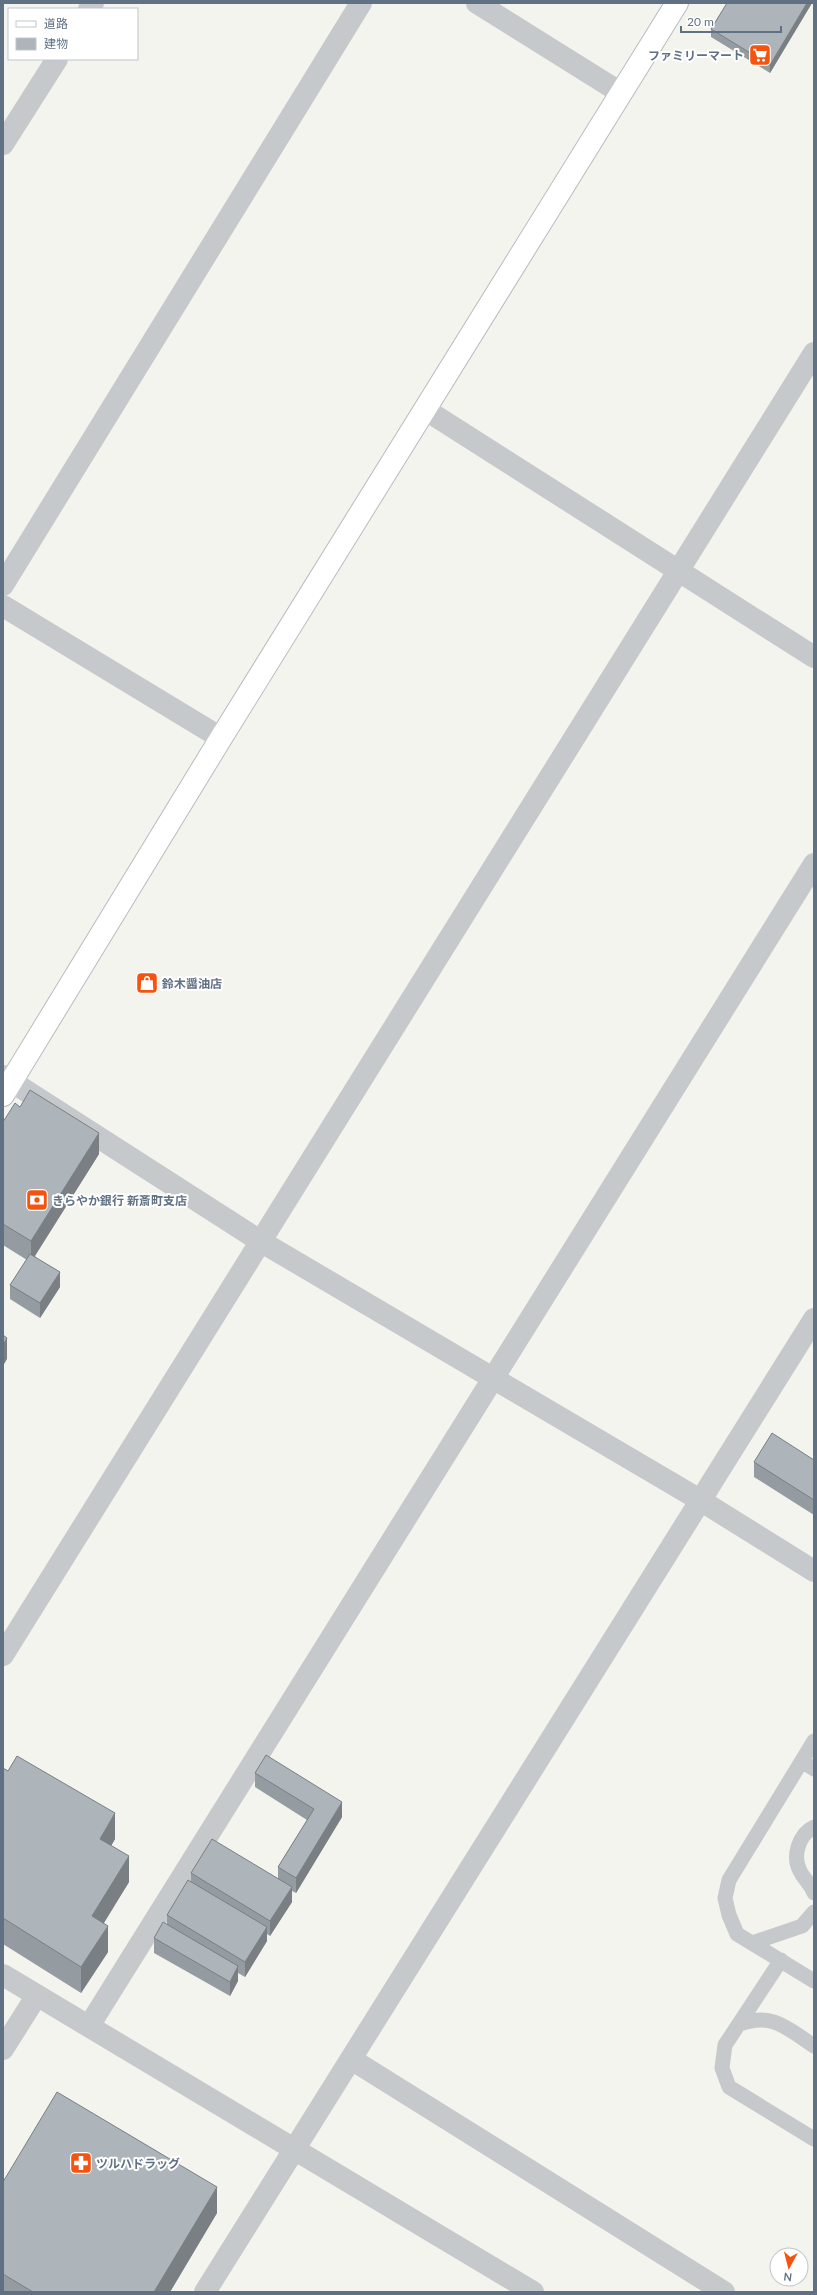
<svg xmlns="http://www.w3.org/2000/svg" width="817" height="2295" font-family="Lato,'Noto Sans JP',sans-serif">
	<rect width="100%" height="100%" fill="#f4f4ef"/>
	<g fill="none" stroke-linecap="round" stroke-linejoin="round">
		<!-- secondary casing -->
		<g stroke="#b7bcc1" stroke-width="24">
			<path id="secondary" d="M3 1095 221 738 677 3"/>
		</g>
		<!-- lane -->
		<path stroke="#c6c9cc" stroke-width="15" d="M814 1741 729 1880 725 1898 729 1915 737 1934 814 1981
			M802 1761 814 1769
			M814 1827C799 1834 792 1856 800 1871 804 1880 810 1882 814 1893
			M752 1943 802 1926 814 1912
			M781 1960 725 2045 722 2068 729 2087 814 2139
			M740 2024C773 2012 788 2029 814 2046"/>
		<!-- street -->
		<path stroke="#c6c9cc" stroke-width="22" d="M477 3 621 93
			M89 9 93 3
			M3 144 57 59
			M426 410 814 657
			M3 585 361 3
			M3 606 221 738
			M3 1076 260 1241 700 1500 814 1571
			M3 1655 814 353
			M3 1975 533 2292
			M89 2026 814 864
			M3 2049 37 1995
			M351 2059 724 2292
			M205 2292 814 1319"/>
		<!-- secondary -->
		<use href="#secondary" stroke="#fff" stroke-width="22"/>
	</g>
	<!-- wall -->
	<path fill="#959ca1" d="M727 3H812L770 73 711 37V29Z
		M3 1122 99 1154 35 1256 60 1287 40 1318 10 1299V1285L27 1260 3 1245Z
		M814 1460V1515L754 1477V1462Z
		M3 1768 115 1839 111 1846 129 1882 104 1923 108 1952 81 1993 3 1944Z
		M255 1773 342 1817 296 1893 292 1891V1902L270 1936 267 1934V1941L245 1977 238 1973V1981L230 1996 154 1953V1938L167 1924V1915L191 1881V1873L278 1878V1867L307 1820 255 1787Z
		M3 2182 217 2213 170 2292H3Z"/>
	<!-- shaded-wall -->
	<path fill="#797f83" d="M807 3H812L770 73V65Z
		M99 1133V1154L31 1262V1241Z
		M60 1272V1287L40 1318V1303Z
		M7 1338V1359L3 1366V1345Z
		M342 1802V1817L296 1893V1878Z
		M115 1813V1839L100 1865V1839Z
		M129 1856V1882L92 1942V1916Z
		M292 1887V1902L270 1936V1921Z
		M108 1926V1952L81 1993V1967Z
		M267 1927V1941L245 1977V1962Z
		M238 1966V1981L230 1996V1982Z
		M217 2187V2213L170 2292H154Z"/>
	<!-- building -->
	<path fill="#adb5bb" stroke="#797f83" d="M727 3H807L770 65 711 29Z
		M30 1090 99 1133 31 1241 3 1224V1122L15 1103 20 1107Z
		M30 1254 60 1272 40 1303 10 1285Z
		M3 1335 7 1338 3 1345Z
		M772 1433 814 1460V1500L754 1462Z
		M266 1755 342 1802 296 1878 278 1867 314 1809 255 1773Z
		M17 1756 115 1813 100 1839 129 1856 92 1916 108 1926 81 1967 3 1918V1768L8 1771Z
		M212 1839 292 1887 270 1921 191 1873Z
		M188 1880 267 1927 245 1962 167 1915Z
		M163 1922 238 1966 230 1982 154 1938Z
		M57 2092 217 2187 154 2292H33L3 2274V2182Z"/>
	<!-- icons -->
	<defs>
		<g id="supermarket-square" transform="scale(1.15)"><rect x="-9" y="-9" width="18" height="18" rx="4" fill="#f45410" stroke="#fff"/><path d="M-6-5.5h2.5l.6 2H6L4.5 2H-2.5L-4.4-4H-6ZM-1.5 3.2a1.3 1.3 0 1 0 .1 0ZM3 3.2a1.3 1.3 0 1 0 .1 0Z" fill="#fff"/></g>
		<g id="shop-square" transform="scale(1.15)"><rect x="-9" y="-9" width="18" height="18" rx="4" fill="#f45410" stroke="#fff"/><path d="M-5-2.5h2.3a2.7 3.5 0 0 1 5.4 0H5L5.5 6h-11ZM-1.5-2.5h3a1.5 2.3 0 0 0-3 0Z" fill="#fff"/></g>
		<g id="bank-square" transform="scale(1.15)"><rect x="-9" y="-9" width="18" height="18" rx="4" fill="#f45410" stroke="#fff"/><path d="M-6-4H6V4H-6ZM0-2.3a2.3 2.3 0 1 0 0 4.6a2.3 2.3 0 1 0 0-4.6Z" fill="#fff"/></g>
		<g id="pharmacy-square" transform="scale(1.15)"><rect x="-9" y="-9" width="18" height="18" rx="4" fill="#f45410" stroke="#fff"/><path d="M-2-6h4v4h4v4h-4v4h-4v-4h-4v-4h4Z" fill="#fff"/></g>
	</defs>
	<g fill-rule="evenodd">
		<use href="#supermarket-square" x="760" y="55"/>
		<use href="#shop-square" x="147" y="983"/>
		<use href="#bank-square" x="37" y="1200"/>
		<use href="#pharmacy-square" x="81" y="2163"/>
	</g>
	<g text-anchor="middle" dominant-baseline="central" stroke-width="4" stroke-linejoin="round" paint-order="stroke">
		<!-- poi labels -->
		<g font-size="12" font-weight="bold" fill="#607184" stroke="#fff" text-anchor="start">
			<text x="744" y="55" text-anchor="end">ファミリーマート</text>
			<text x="162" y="983">鈴木醤油店</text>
			<text x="52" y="1200">きらやか銀行 新斎町支店</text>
			<text x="96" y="2163">ツルハドラッグ</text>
		</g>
	</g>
	<!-- border -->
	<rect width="817" height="2295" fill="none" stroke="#607184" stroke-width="8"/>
	<!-- legend -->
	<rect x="8" y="8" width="130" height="52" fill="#ffffff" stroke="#bfc6ce"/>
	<rect x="16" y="21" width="20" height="6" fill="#ffffff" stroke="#bfc6ce"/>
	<text x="44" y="28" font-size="12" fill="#607184">道路</text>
	<rect x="16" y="38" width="20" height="12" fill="#adb5bb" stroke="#bfc6ce"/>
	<text x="44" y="48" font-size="12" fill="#607184">建物</text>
	<!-- north arrow -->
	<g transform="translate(789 2267) rotate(187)"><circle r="19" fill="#ffffff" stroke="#bfc6ce"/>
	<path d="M0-3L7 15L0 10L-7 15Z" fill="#f45410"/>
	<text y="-6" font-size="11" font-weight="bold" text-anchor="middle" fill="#607184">N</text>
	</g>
	<!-- scale -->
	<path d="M681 26v6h100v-6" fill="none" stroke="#607184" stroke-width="2"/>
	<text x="687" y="26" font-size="12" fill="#607184" stroke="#ffffff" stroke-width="3" paint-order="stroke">20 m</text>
</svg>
